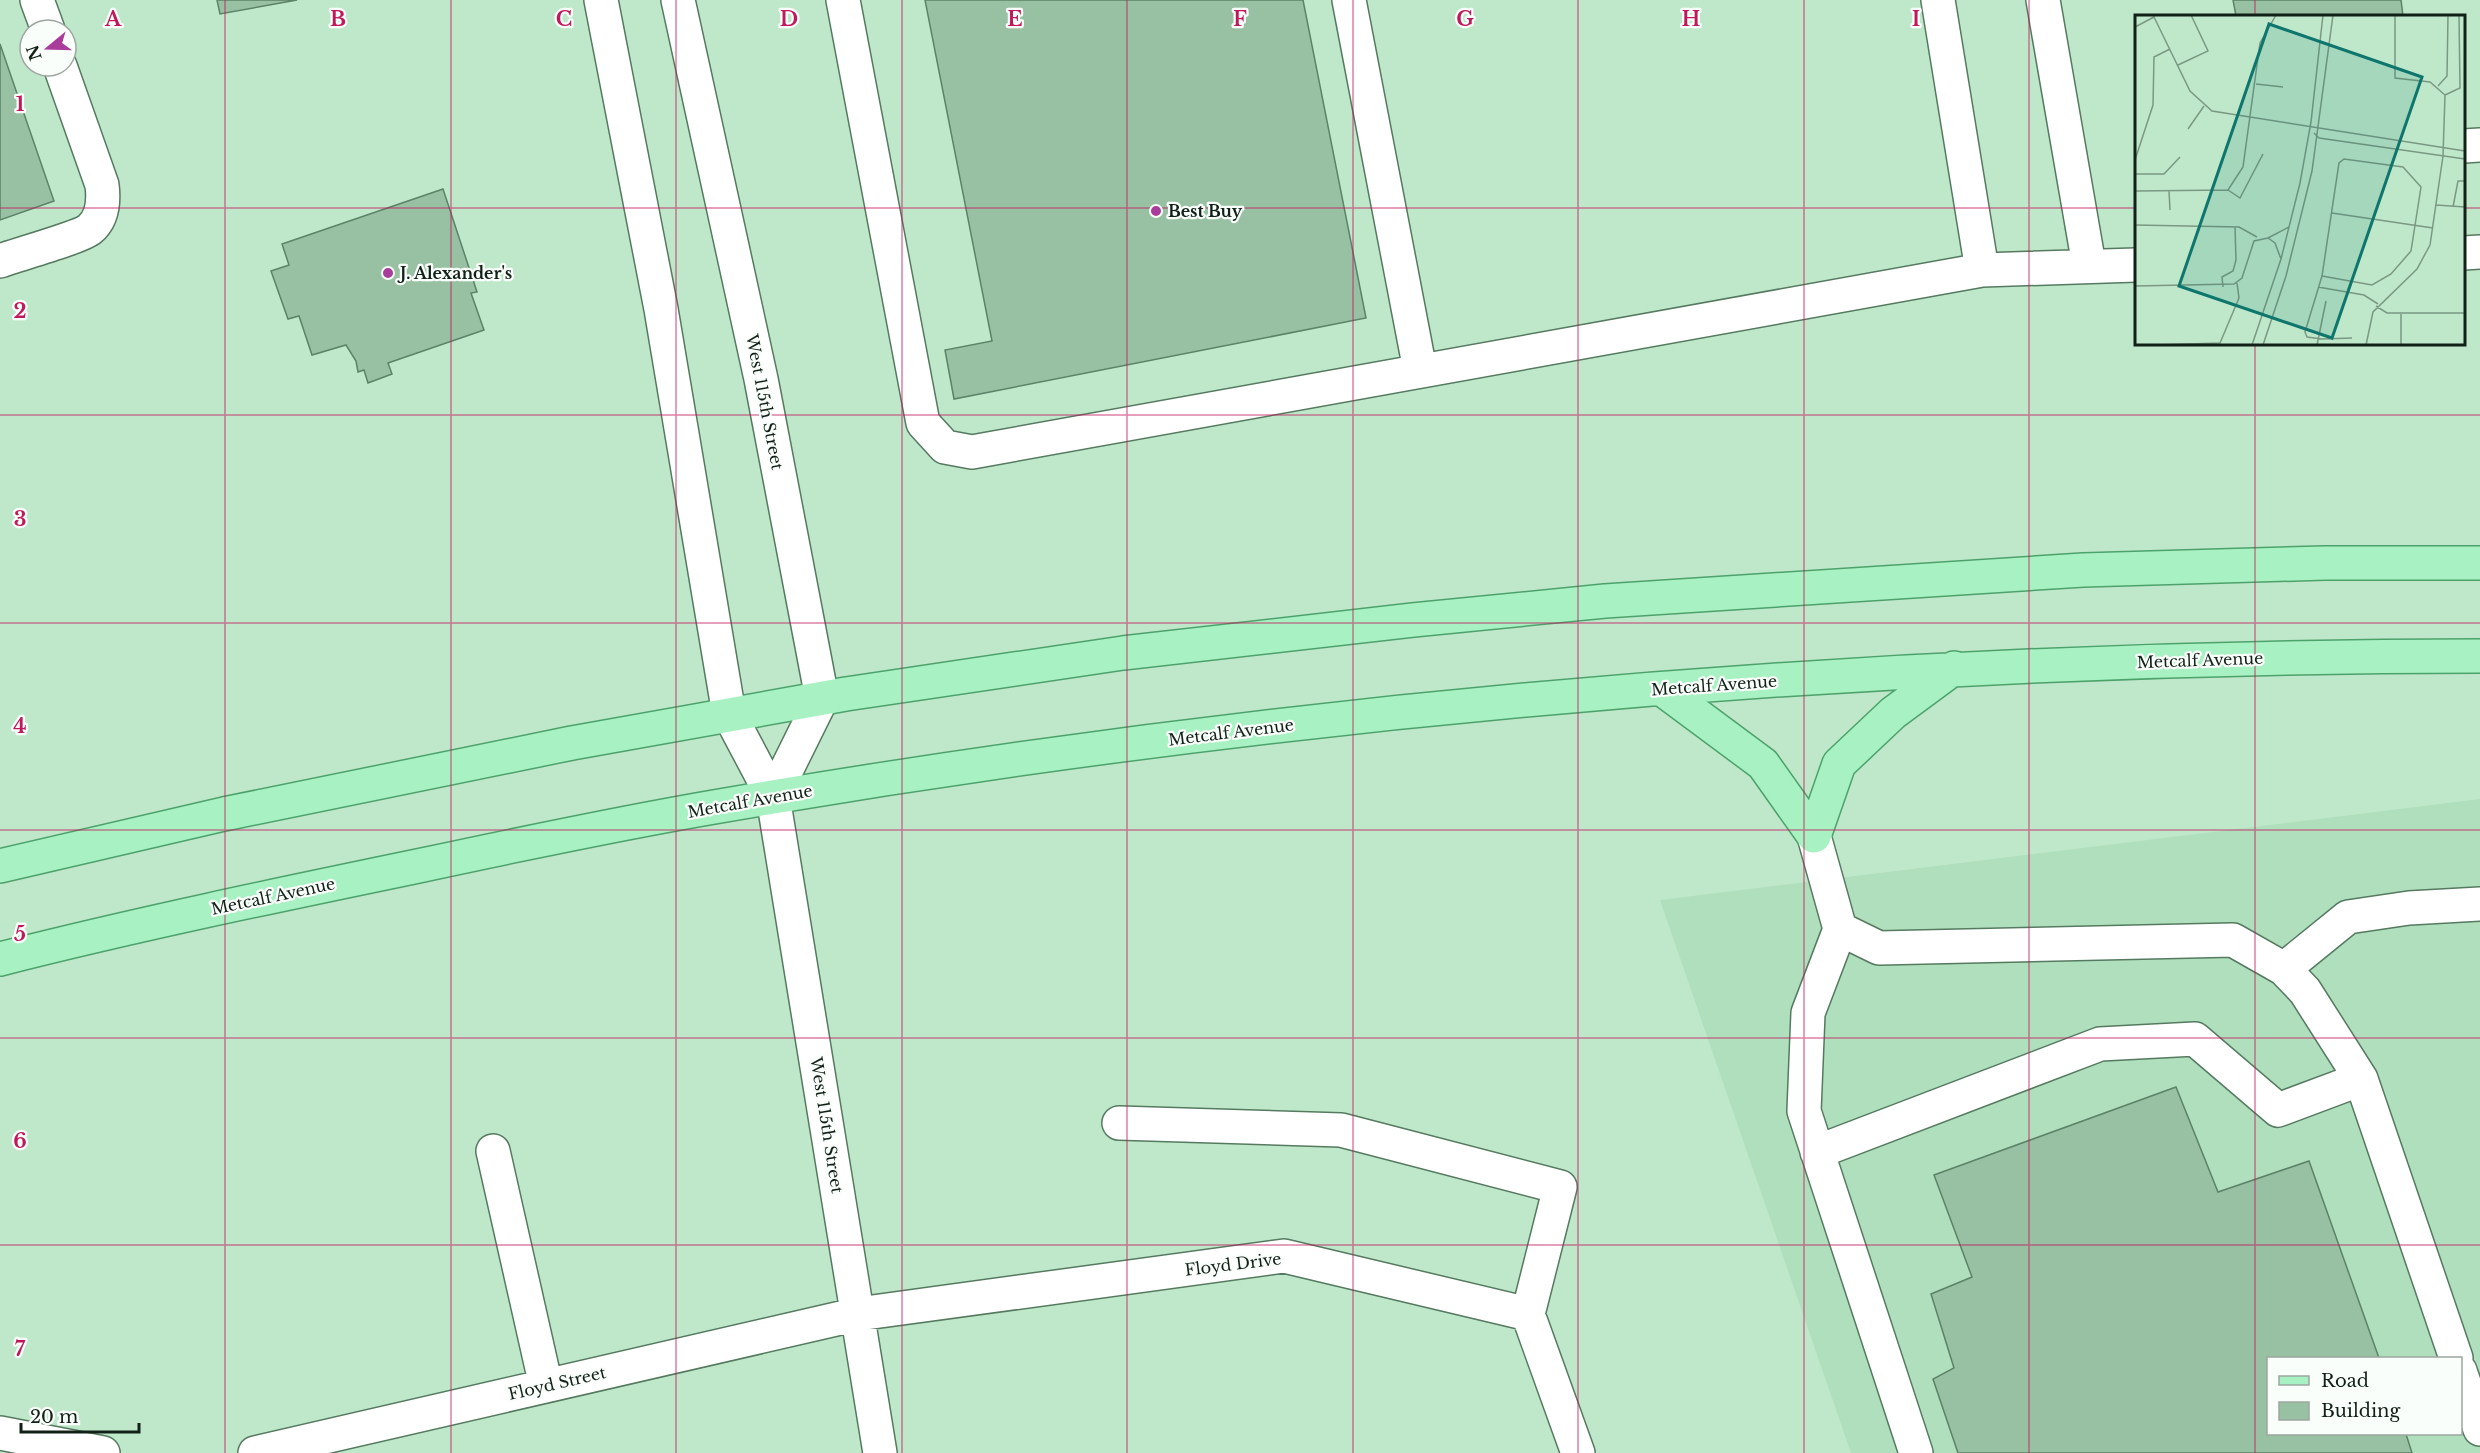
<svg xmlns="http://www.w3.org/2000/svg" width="2480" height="1453" font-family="'Libre Baskerville',serif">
	<rect width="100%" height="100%" fill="#bfe8ca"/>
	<!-- built -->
	<path fill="#afdfbd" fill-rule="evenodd" d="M2480 799V1453H1851L1660 900ZM2268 1358H2460V1434H2268Z"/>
	<!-- building -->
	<path fill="#98c0a3" stroke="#5c8267" stroke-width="1.5" d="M217 0H297L220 14Z
		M925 0H1303L1366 318 954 399 945 350 992 341Z
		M2233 0H2401L2403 16H2236Z
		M0 44 54 201 0 220Z
		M443 189 477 292 471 293 484 330 388 363 392 374 368 383 364 370 358 372 356 361 346 345 312 355 299 316 288 319 271 271 289 265 282 244Z
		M2176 1087 2218 1192 2309 1161 2379 1358H2268V1434H2406L2412 1453H1958L1933 1379 1954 1368 1931 1294 1972 1277 1934 1175Z"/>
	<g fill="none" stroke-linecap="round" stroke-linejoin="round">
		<!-- minor casing -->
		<g stroke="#557a60" stroke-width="36">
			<path id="minor" d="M37 0 48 30
				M601 0 661 309 729 714 773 797 880 1453
				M678 0 761 379 822 698 773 797
				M843 0 923 423 945 447 972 452 1982 270 2136 265
				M1349 0 1420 370
				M1938 0 1982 270
				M2043 0 2089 265
				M2464 146 2480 145
				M2464 253 2480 252
				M0 261C16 255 81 237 90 229 103 218 104 201 102 185L60 66
				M1814 836 1840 929 1879 948 2233 940 2284 969 2305 991 2361 1079 2456 1358
				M1840 929 1808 1013 1804 1111 1916 1453
				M2284 969 2348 917 2409 908 2480 904
				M1119 1123 1341 1130 1560 1187 1528 1314
				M493 1151 546 1386
				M1817 1152 2100 1044 2195 1039 2278 1110 2361 1079
				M2460 1371 2480 1429
				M0 1433 103 1453
				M255 1453 858 1314 1284 1256 1528 1314 1578 1453"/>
		</g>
		<!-- major casing -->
		<g stroke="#4da26c" stroke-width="36">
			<path id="major" d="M1662 689 1763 764 1814 836
				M1814 836 1839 764 1893 713 1954 668
				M0 866 224 814 572 743 846 694 1123 653 1413 620 1605 601 2083 570 2325 563H2480
				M0 959C138 924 278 895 418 866 516 845 615 824 714 807 1297 706 1889 657 2480 656"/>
		</g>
		<!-- minor -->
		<use href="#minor" stroke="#fff" stroke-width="33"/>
		<!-- major -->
		<use href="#major" stroke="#a7f1c2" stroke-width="33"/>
	</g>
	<!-- grid -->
	<path fill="none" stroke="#c2185b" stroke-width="1.5" stroke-opacity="0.55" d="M225 0V1453M451 0V1453M676 0V1453M902 0V1453M1127 0V1453M1353 0V1453M1578 0V1453M1804 0V1453M2029 0V1453M2255 0V16M0 208H2136M2464 208H2480M2255 344V1453M0 415H2480M0 623H2480M0 830H2480M0 1038H2480M0 1245H2480"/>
	<!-- markers -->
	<g fill="#aa3c9b" stroke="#fafefb" stroke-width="2">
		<circle cx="1156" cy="211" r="6"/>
		<circle cx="388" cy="273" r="6"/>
	</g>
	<g text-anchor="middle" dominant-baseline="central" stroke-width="4.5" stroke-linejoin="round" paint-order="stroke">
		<!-- poi labels -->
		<g font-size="16" font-weight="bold" fill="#122117" stroke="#fafefb" text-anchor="start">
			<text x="1168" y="211">Best Buy</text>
			<text x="400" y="273">J. Alexander's</text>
		</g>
		<!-- street labels -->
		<g font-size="16" fill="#122117" stroke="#fafefb">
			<text transform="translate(765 402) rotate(79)">West 115th Street</text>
			<text transform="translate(2200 660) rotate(-2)">Metcalf Avenue</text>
			<text transform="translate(1714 685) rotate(-4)">Metcalf Avenue</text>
			<text transform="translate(1231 732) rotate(-7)">Metcalf Avenue</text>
			<text transform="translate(750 801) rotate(-10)">Metcalf Avenue</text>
			<text transform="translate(273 896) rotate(-12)">Metcalf Avenue</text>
			<text transform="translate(827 1125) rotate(81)">West 115th Street</text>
			<text transform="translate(1233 1264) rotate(-7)">Floyd Drive</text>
			<text transform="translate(557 1383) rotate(-13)">Floyd Street</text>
		</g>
	</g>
	<!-- overview -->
	<g transform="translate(2135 15)">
		<rect width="330" height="330" fill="#bfe8ca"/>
		<path fill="none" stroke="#7a9882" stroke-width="1.5" d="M18 0 55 76 77 96 330 136M0 12 19 2M43 50 73 36 56 0M121 69 148 72M303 71 312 61 313 0M310 80 325 73 324 0M53 114 69 91M179 118 184 123 330 144M0 145 18 90 19 42 35 34M0 159H29L45 142M93 175 105 183 128 139M0 176 93 175 108 152 125 28 141 0M34 176 35 195M301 190 330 192M318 192 323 166H330M197 198 298 213M0 210 104 212 122 222M133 223 140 228 146 244M133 223 154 212M187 261 237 270 256 259 276 236 286 172 268 152 209 144 204 148 187 261 170 317 172 322 187 324 217 323M0 271 99 269 107 263 119 226 133 223M88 272 87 262 98 256 101 245 100 212M183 272 229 280 243 289M241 291 252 298H330M21 330 85 328 104 283 102 268M117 330 146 244 165 168 176 107 188 0M128 330 151 261 177 156 198 0M182 330 191 286M231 330 238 297 282 254 295 230 308 141 310 80 295 67 260 63V0M266 330V299"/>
		<path fill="#0f766e" fill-opacity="0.15" stroke="#0f766e" stroke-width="3" d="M134 9 287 62 197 323 44 271Z"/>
		<rect width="330" height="330" fill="none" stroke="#122117" stroke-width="3"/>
	</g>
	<g font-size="20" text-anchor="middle" font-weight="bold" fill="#c2185b" stroke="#fafefb" stroke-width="4.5" stroke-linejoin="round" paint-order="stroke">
		<text x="113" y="26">A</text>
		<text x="338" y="26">B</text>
		<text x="564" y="26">C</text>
		<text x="789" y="26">D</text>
		<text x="1015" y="26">E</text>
		<text x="1240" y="26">F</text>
		<text x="1465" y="26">G</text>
		<text x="1691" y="26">H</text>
		<text x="1916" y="26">I</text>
		<text x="20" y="111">1</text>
		<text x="20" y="318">2</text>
		<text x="20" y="526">3</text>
		<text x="20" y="733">4</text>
		<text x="20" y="941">5</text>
		<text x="20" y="1148">6</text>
		<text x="20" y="1356">7</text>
	</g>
	<!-- legend -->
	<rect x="2267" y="1357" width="195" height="78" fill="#fafefb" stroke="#9da6a0" stroke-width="1.5"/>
	<rect x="2279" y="1376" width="30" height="9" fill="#a7f1c2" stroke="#9da6a0" stroke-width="1.5"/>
	<text x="2321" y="1387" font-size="18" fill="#122117">Road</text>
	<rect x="2279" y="1402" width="30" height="18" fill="#98c0a3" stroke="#9da6a0" stroke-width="1.5"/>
	<text x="2321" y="1417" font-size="18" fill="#122117">Building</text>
	<!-- north arrow -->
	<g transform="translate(48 48) rotate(251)"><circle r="28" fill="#fafefb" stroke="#9da6a0" stroke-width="1.5"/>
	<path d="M0-4.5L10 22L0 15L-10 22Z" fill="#aa3c9b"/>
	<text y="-9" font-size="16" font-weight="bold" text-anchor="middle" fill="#122117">N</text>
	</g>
	<!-- scale -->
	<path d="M21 1423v9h118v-9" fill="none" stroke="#122117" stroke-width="3"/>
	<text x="30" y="1423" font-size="18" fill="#122117" stroke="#fafefb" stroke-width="4.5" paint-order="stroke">20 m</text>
</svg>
